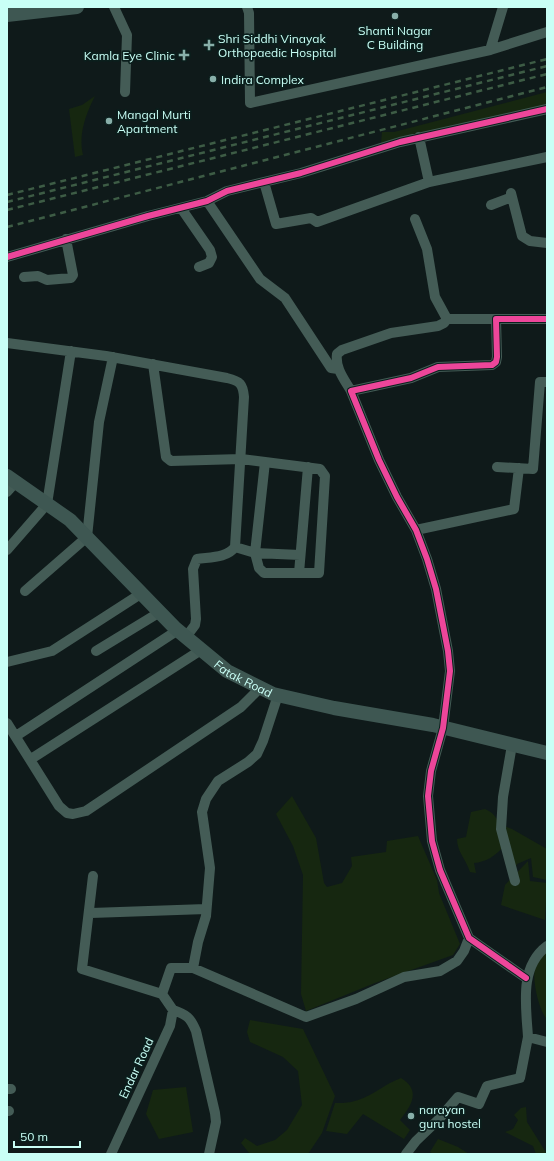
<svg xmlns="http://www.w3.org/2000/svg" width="554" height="1161" font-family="Mulish,sans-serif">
	<rect width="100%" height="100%" fill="#0f1a1a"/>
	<!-- green -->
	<path fill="#162710" d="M547 92V106L381 143 382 132H394Z
		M95 96C86 114 78 134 83 155L75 157 69 109 82 105Z
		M292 796 316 838 324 883 327 887 342 883 352 866 351 857 386 852 387 841 418 836 437 880 439 893 460 944 453 955 375 983 306 1011 301 994 303 875 293 846 276 814Z
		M485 809C502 816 500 831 502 848 495 856 486 862 474 863L476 873 470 872C466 859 457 852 457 839L466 837 471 812Z
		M504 826 512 829 547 849V880L533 877 531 858 517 864 515 869Z
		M528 861 530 881 547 883 545 920 501 905 505 885Z
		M547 951V1019C539 1011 532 980 535 969 536 963 543 956 547 951Z
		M250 1020 303 1029 335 1096 322 1133 308 1154H250L241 1143 245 1138 257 1146 275 1140 287 1130 302 1105 298 1071 283 1057 250 1042 247 1032Z
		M401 1078C421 1090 412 1105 400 1120L410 1130 404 1139 363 1114 347 1134 326 1131 335 1103C340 1103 346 1103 351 1102 369 1099 384 1084 401 1078Z
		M186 1087 193 1132 159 1139 146 1114 153 1090Z
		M526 1107 527 1122 547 1154H536L533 1146 505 1132 513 1129 518 1120 514 1115 521 1108Z
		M438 1139 458 1147 469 1154H433L430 1152Z"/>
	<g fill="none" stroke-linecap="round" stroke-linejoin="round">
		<!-- street -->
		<path stroke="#445c56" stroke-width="10" d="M114 7 127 35 125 92
			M247 7 249 13 250 103 490 50 547 32
			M490 50 503 7
			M264 182 276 224 311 218 317 222 429 182 419 137
			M429 182 547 157
			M511 193 522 236 530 241 547 243
			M207 201 260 279 285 298 331 368 338 369
			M491 205 512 197
			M181 208 210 250 212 257 209 263 199 267
			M415 219 427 249 435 297 447 319H496
			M7 257 148 216 207 201 227 191 301 173 400 142 547 109
			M24 277 38 276 47 280 71 278 73 275 66 239
			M7 343 106 356 227 378C240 381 243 384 244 397L235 547C227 558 210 557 197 559L193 569 196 619 195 625 186 637
			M153 364 166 457 171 461 241 459 320 469 325 476 319 573H264L259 568 255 553 235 547
			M351 391C344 379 335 368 337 354L342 350 391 333 438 326 444 323 447 319
			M265 462 255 553 300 555
			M497 467 533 469 540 382H547
			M7 492 16 482
			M416 530 514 509 519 468
			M7 550 47 504 71 351
			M299 573 308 467
			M25 591 87 537 99 422 113 357
			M96 651 160 612
			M7 662 52 651 142 593
			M7 723 59 806 67 813 73 814 86 811 241 707 260 688
			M16 736 178 630
			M512 745 503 797 501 829 515 881
			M31 759 201 650
			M93 876 82 969 162 994
			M91 913 206 909
			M547 946C519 967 526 1005 528 1037L547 1042
			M193 968 306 1017 356 999 404 977 440 971 457 961 464 951 469 938
			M526 978 469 938 440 870 432 841 428 796 431 771 443 728 450 671 448 651 436 589 427 559 416 530 397 497 379 460 351 391 411 378 438 367 492 365 496 362 497 357 496 319H547
			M162 994 171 968H193L198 942 206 916 210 868 202 812 206 799 218 781 248 762 257 754 263 741 278 695
			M173 1010C187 1015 190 1017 196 1031L215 1113 216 1122 209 1154
			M7 1089H11
			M7 1111H9
			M111 1154 170 1026 173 1010 162 994
			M406 1154 416 1141 439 1119 458 1097 479 1104 487 1086 520 1078 528 1037"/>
		<!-- secondary -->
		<g stroke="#3e5752" stroke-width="14">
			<path d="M7 15 77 7"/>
			<path id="s1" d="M7 476 70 520 175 628 227 671 273 694 334 708 433 725 547 753"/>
		</g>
		<!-- rail -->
		<path stroke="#3d5c45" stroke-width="2.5" stroke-dasharray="6 5" stroke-linecap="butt" d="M7 195 547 59
			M7 202 547 66
			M7 210 547 74
			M7 227 547 87"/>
		<!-- cycleway casing -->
		<g stroke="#0b1f1d" stroke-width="8">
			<path id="cycleway" d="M7 257 148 216 207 201 227 191 301 173 400 142 547 109
				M526 978 469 938 440 870 432 841 428 796 431 771 443 728 450 671 448 651 436 589 427 559 416 530 397 497 379 460 351 391 411 378 438 367 492 365 496 362 497 357 496 319H547"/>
		</g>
		<!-- cycleway -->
		<use href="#cycleway" stroke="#ed469a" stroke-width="6"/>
	</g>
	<!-- markers -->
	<g fill="#88afa9" stroke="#0b1f1d" stroke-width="1.5">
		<circle cx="395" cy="16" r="4"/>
		<path d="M207 39h4v4h4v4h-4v4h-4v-4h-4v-4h4z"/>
		<path d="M182 49h4v4h4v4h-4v4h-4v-4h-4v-4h4z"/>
		<circle cx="213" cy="79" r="4"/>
		<circle cx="109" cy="121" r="4"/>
		<circle cx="411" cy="1116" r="4"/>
	</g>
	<g text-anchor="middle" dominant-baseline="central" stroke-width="3.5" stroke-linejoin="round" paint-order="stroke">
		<!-- poi labels -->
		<g font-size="12" fill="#c9fff6" stroke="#0b1f1d" text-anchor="start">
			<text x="395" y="30" text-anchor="middle">Shanti Nagar<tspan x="395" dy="14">C Building</tspan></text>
			<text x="218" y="38">Shri Siddhi Vinayak<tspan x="218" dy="14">Orthopaedic Hospital</tspan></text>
			<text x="175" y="55" text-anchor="end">Kamla Eye Clinic</text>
			<text x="221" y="79">Indira Complex</text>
			<text x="117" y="114">Mangal Murti<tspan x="117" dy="14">Apartment</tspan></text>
			<text x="419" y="1109">narayan<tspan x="419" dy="14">guru hostel</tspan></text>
		</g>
		<!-- street labels -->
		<g font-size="12" fill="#c9fff6" stroke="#0b1f1d">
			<text stroke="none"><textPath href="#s1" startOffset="313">Fatak Road</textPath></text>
			<text transform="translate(136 1068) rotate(-65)">Endar Road</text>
		</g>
	</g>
	<!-- border -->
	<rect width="554" height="1161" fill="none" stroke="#c9fff6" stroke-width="16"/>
	<!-- scale -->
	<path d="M14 1141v6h66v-6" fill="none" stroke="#c9fff6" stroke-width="2"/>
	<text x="20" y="1141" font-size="12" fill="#c9fff6" stroke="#0b1f1d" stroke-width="3" paint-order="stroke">50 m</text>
</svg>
